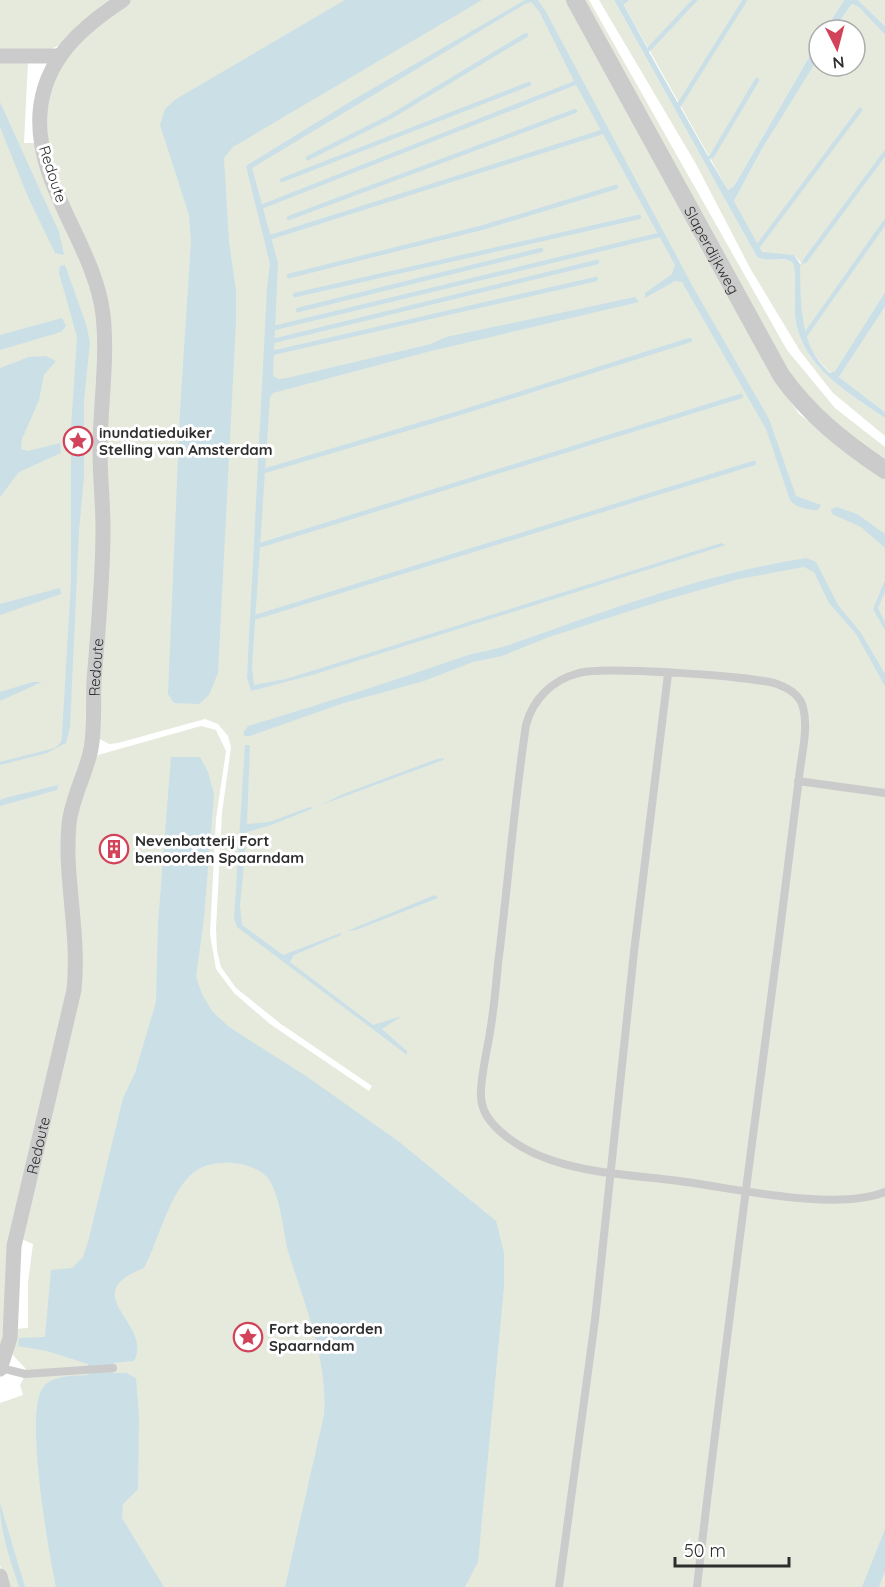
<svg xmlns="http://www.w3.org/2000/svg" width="885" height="1587" font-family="Quicksand,sans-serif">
	<rect width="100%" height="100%" fill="#fff"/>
	<!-- green -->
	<path fill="#e5eadd" d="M0 0H114L60 45 49 50H0Z
		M128 0H568L767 367 799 414 885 479V1587H7L0 1565V1403L23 1395 20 1385 26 1374 25 1368 11 1353 15 1329 28 1328V1283L33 1244 19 1238 79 935 74 819 89 770 98 755 201 726 216 730 226 751 216 819 210 934 216 969 234 993 270 1024 369 1091 372 1086 281 1024 236 988 221 967 217 951 216 928 222 813 231 747 228 736 218 724 205 719 118 743 109 744 98 738 108 326 49 158 46 97 68 51Z
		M583 0H589L787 350 835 408 885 447V463L827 418 791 378Z
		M599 0H614L757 257C769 262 784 256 793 263 798 282 792 303 796 323 805 369 850 394 885 418V436L833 393 800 351 750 268 696 164Z
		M621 0H844L825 30H819V40L734 186 728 190Z
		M858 0H885V26L884 25Z
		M852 4 859 6 885 35V292L835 371 831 373C799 347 800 303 800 266L802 264 794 255 766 254 760 251 734 201 762 149 819 55V66H855V30H833Z
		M0 59 28 62 24 143H37L97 298 99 527 86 744 72 793 73 966 0 1350Z
		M885 307V412L839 377Z"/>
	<!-- water -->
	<path fill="#cbdfe7" d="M345 0H482L233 147 224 158 229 242 236 291V321L218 673 209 695 199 704 174 703 168 694 180 411 191 241 189 215 160 125 165 109 176 99Z
		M525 0H538L546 12 693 287 769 419 796 496 821 505 818 510C808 510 796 508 790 500L766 429 682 282 675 281 645 298V293L672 274 675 265 575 83 539 11 531 2 525 4 252 168 278 263 273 376 279 379 287 378 431 344 446 337 635 297 639 302 431 351 273 393 270 397 252 667 254 685 286 679 721 543 726 545 312 675 251 691 247 677 267 289 270 264 246 166 353 100Z
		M614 0H621L648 49 650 48 649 52 708 156H712L710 160 728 190 734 186 819 40 817 60 762 149 734 201 762 252 794 255 800 264 805 261 800 266C801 303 799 346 830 373L835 371 885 292V307L839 377 885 412V418C850 394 805 369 796 323 792 303 798 282 793 263 784 255 768 263 757 257Z
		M844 0H858L885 26V35L859 7 852 4 833 30H825Z
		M0 102 59 232 64 255 55 253 28 197 0 127Z
		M65 265 86 324 90 342 84 401V477L79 531 70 727 66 743 47 753 0 765V762L55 748 61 742 62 735 71 582V429L77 337 59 273 60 266Z
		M62 318 66 326 61 332 0 350V335Z
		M29 357 46 356 56 361 44 375 39 400 22 439 21 449 28 451 60 443 61 453 19 472 0 497V368Z
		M837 507 857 514 885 534V548L861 527 832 514 831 509Z
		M806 558 816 562 838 605 861 633 885 674V686L856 634 829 603 814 572 804 567 739 579 661 601 549 637 502 656 473 662 424 681 344 703 250 736H245L243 733 248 726C321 704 393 681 465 656 479 652 494 650 509 645 605 611 704 574 806 558Z
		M885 580V592L878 608 885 622V630L873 609Z
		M60 588 61 594 0 615V604Z
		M33 682H42L0 701V692Z
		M245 745H250L247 824 269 822 310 807 314 808 271 825 247 832 240 906 242 925 283 955 341 933V935L294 955 290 962 373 1025 402 1016 382 1029 407 1051V1055L237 927 234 919Z
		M171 757H200L208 772 214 794 204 918 196 977 202 994 212 1011 229 1027 306 1076 398 1141 496 1221 504 1253V1287L478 1562 465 1587H285L324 1415C328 1359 304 1303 288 1251 283 1231 280 1192 267 1177 251 1160 212 1158 194 1172 169 1192 159 1240 144 1268 74 1295 154 1323 134 1361L113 1363V1373H126L136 1378 139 1417 138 1489 123 1504 122 1518 164 1587H56C49 1555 23 1407 44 1386 54 1375 75 1376 88 1375V1364L47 1351 18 1346 19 1338 45 1337 51 1270 72 1268 83 1257 88 1242 123 1098 135 1073 156 1002 158 923Z
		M444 758 443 760 321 805 343 794 437 759Z
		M58 785 57 790 0 806V800L5 798Z
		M435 895 438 898 356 930 347 931Z
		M0 1503 25 1587H19C10 1559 0 1533 0 1503Z
		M885 1529V1571L879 1587H862Z"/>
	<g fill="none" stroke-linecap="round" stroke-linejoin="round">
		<!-- stream -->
		<path stroke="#cbdfe7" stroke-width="4.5" d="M622 3 626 0
			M650 48 695 0
			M679 105 745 0
			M712 156 757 80
			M308 158 390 117 526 35
			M282 180 529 84
			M261 207 575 83
			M289 218 575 111
			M271 237 602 132
			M758 246 860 110
			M805 261 885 153
			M289 276 481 228 616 187
			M295 295 639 217
			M298 310 541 250
			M274 328 659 235
			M806 334 885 222
			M273 341 597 262
			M272 353 596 279
			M264 471 456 414 690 340
			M261 545 741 396
			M256 617 754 463"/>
		<!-- service -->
		<path stroke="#cbcbcb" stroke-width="8" d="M798 781 885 793
			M1 1368 25 1374 113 1368
			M559 1587 595 1320 634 952 668 674
			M697 1587C722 1365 752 1144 781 922 787 874 793 826 799 778 801 756 809 729 803 707 800 695 788 688 777 684 754 676 602 666 579 673 552 680 533 699 526 725 514 804 508 885 498 964 496 986 494 1009 490 1032 487 1051 482 1071 481 1090 480 1102 484 1114 492 1123 536 1173 618 1173 679 1181 734 1188 835 1212 885 1192"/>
		<!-- minor -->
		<g stroke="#cbcbcb" stroke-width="15">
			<path d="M0 56H59"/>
			<path id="s1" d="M0 1369 10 1338 14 1246 74 990C80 934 64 879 69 824 72 797 86 774 91 749 95 727 93 703 94 681 98 630 103 580 103 529 103 503 100 477 100 451 100 406 108 360 103 315 95 245 35 186 40 113 44 59 82 27 123 0"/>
			<path d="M0 1576 3 1587"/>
		</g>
		<!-- tertiary -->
		<path stroke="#cbcbcb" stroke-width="18" id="s2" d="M575 0 781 375C809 415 845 443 885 470"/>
	</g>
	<!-- icons -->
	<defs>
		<g id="sight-ring" transform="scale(1.5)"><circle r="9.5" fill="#fff" stroke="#d24359" stroke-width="1.5"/><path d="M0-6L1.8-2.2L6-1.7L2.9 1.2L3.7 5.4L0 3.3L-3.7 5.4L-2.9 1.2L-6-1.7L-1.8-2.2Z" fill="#d24359"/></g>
		<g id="building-ring" transform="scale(1.5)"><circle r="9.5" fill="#fff" stroke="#d24359" stroke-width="1.5"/><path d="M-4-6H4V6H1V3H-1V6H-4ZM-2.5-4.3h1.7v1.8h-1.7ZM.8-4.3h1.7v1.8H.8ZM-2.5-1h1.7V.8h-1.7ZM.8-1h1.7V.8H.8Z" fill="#d24359"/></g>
	</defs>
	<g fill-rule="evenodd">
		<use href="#sight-ring" x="78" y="441"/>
		<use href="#building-ring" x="114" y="849"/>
		<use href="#sight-ring" x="248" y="1337"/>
	</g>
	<g text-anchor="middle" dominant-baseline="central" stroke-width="6" stroke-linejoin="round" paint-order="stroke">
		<!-- street labels -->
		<g font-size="15" fill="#2e2e2e" stroke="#fff">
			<text transform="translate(53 174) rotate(72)">Redoute</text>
			<text stroke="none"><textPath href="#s2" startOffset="285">Slaperdijkweg</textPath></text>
			<text stroke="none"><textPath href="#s1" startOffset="714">Redoute</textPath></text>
			<text stroke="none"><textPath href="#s1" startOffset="228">Redoute</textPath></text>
		</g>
		<!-- poi labels -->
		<g font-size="15" font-weight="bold" fill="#2e2e2e" stroke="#fff" text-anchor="start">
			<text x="99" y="432">inundatieduiker<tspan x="99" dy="17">Stelling van Amsterdam</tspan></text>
			<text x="135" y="840">Nevenbatterij Fort<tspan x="135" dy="17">benoorden Spaarndam</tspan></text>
			<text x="269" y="1328">Fort benoorden<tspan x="269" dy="17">Spaarndam</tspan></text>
		</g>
	</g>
	<!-- north arrow -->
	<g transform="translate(837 48) rotate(174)"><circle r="28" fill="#ffffff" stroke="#ababab" stroke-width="1.5"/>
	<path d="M0-4.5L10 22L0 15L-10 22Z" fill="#d24359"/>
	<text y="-9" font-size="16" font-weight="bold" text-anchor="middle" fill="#2e2e2e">N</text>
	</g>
	<!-- scale -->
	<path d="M675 1557v9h114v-9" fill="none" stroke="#2e2e2e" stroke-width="3"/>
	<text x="684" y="1557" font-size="18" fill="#2e2e2e" stroke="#ffffff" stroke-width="4.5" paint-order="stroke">50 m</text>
</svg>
